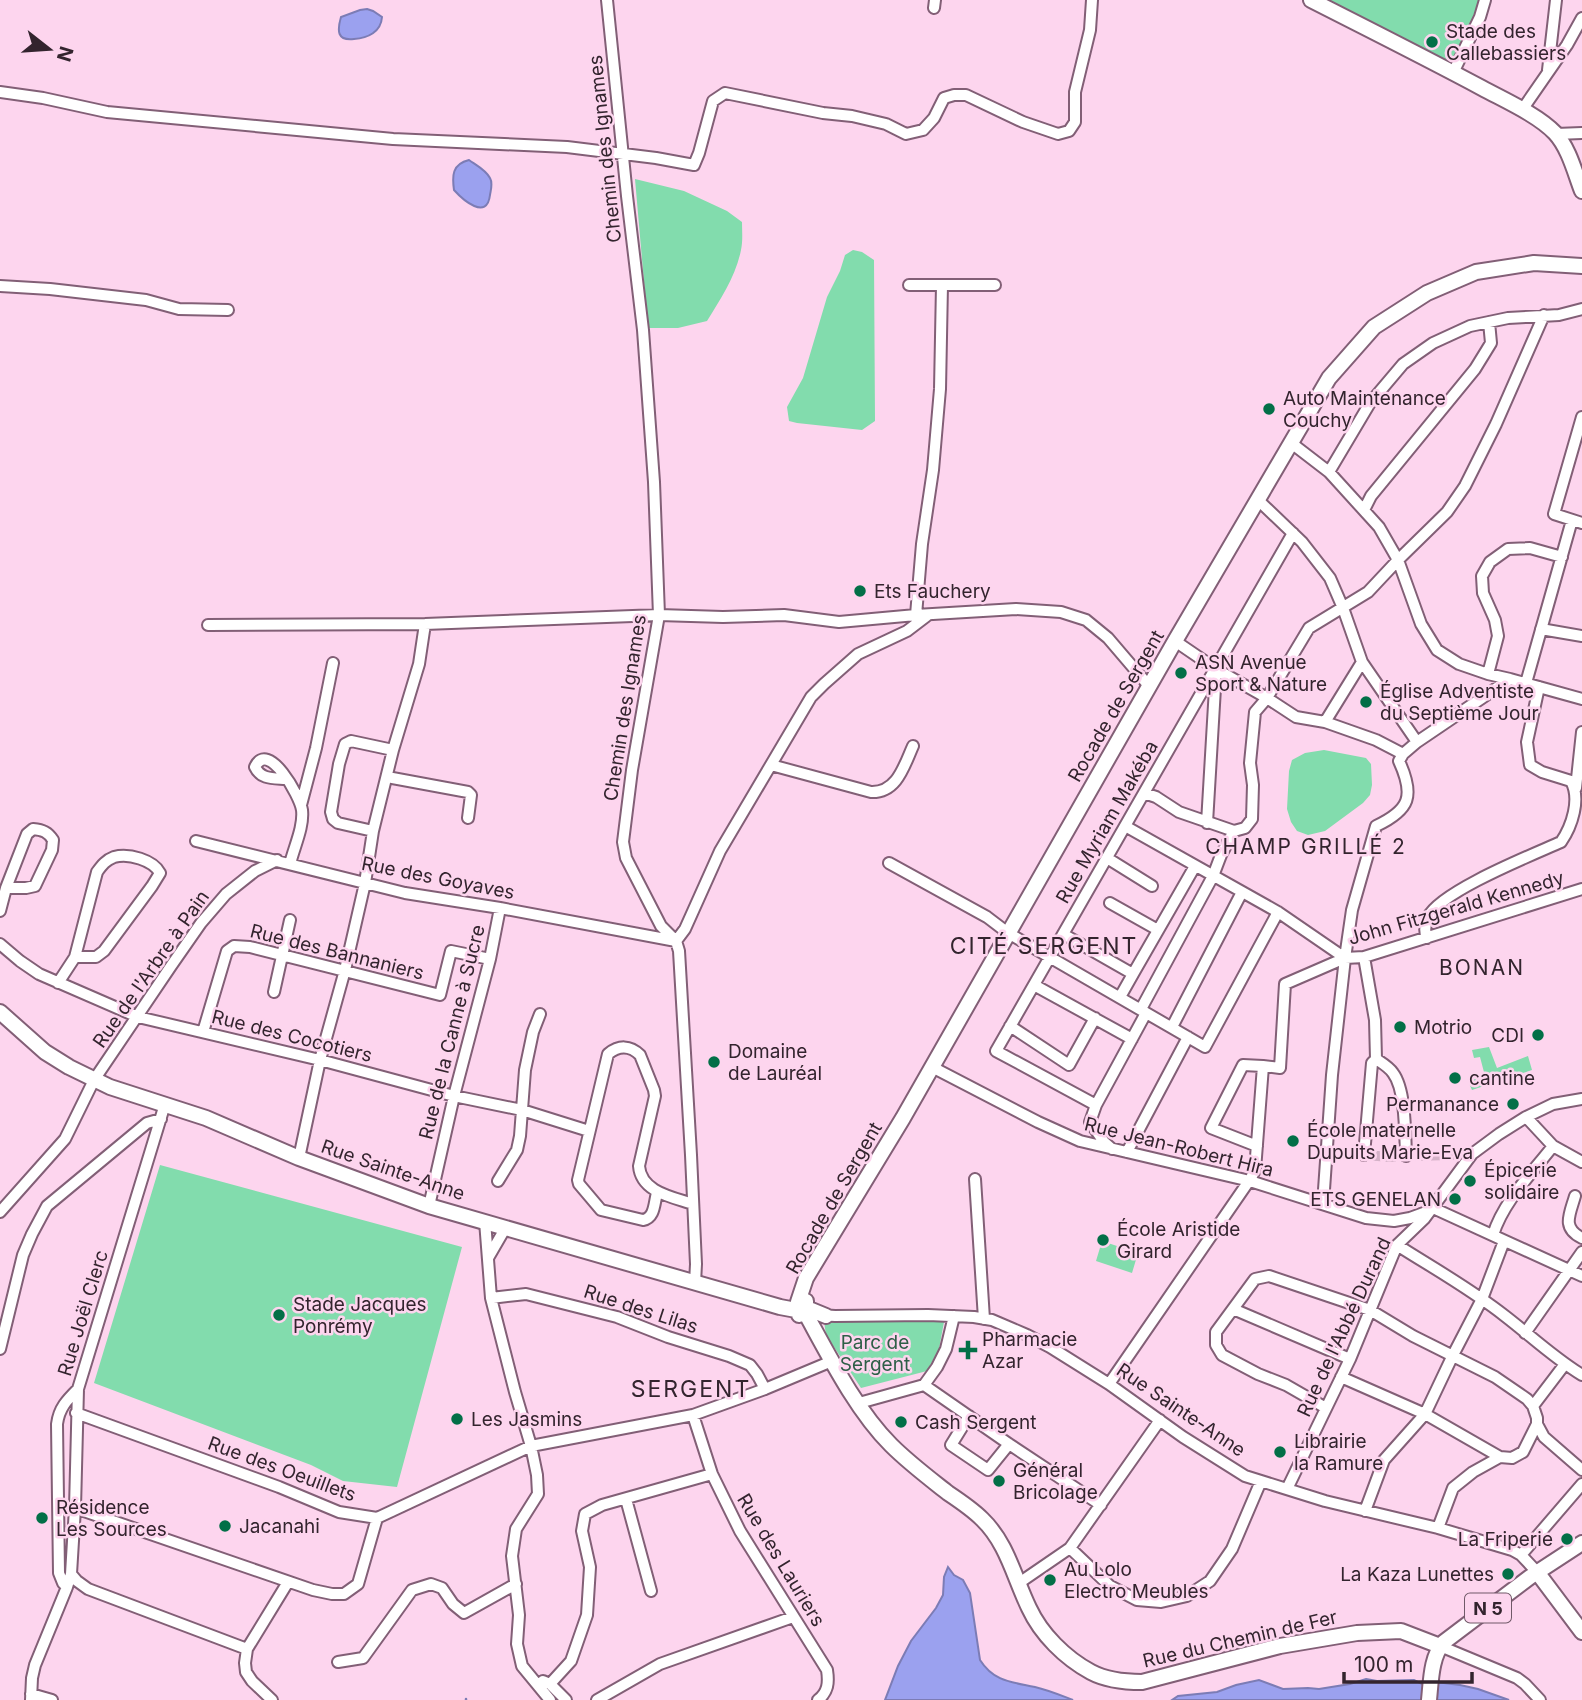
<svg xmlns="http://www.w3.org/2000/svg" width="1582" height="1700" font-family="Inter,sans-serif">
	<rect width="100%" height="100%" fill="#fdd5ee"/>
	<!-- green -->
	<path fill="#82dcad" d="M1318 0H1481L1477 17 1450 67Z
		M635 179 684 191 727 211 742 222C742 231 743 241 741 250 736 276 720 300 707 321L678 328H648Z
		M853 250 862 252 874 260 875 421 862 430 797 423 789 421 787 407 803 378 827 297 840 271 845 255Z
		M1324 750 1366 758 1371 764 1372 785 1370 795 1363 803 1325 831 1308 835 1297 831 1291 822 1287 809 1289 771 1292 760 1305 753Z
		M1489 1047 1497 1068 1528 1056 1532 1070 1472 1090 1468 1081 1485 1076 1480 1057 1474 1058 1472 1050Z
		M160 1165 462 1247 397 1487 343 1481 311 1465 94 1383Z
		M1102 1241 1138 1253 1132 1273 1096 1261Z
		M824 1321 944 1322 939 1349 927 1371 861 1388 826 1335Z"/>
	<!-- water -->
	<path fill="#9ba1ef" stroke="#7c7cb5" stroke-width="2" d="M367 9 373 11 382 17C381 32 368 38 354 39 337 41 337 31 341 17L360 10Z
		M469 160C476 165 486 170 490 178 493 183 491 189 490 195 487 221 463 200 454 190 452 176 452 164 469 160Z
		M948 1567 954 1575 963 1580 970 1593 980 1660C994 1682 1012 1682 1035 1687 1048 1690 1060 1695 1073 1700H885L898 1666 911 1641 936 1608 943 1595 944 1577Z
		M1366 1679 1377 1681 1414 1680 1422 1684 1436 1682 1460 1685 1478 1689 1509 1700H1172L1178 1696 1217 1692 1236 1685 1259 1680 1283 1689 1308 1688 1319 1689 1350 1684Z"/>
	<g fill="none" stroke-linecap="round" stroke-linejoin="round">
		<!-- stream -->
		<path stroke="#7c7cb5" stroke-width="2.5" d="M466 1700V1699"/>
		<!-- minor-tunnel -->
		<path stroke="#d5b2c8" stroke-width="10" stroke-dasharray="10 5" stroke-linecap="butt" d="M1326 1152 1389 1157 1472 1154"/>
		<!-- minor casing -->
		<g stroke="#825f76" stroke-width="14">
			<path id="minor" d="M607 0 627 196 643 330 654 482 659 615 632 770 623 842 626 858 661 926 676 941 679 951 691 1155 696 1264 695 1283
				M934 8 935 0
				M1548 70 1556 0
				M1453 73 1480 17 1485 0
				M0 92 43 98 107 112 393 139 567 147 656 158 694 165 699 153 713 101 725 93 823 113 852 116 886 124 906 134 923 130 934 118 944 98 954 95H966L1023 122 1058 134 1069 131 1075 122V92L1090 30 1092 0
				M1522 110 1567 45 1582 18
				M1556 134 1582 133
				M909 285H995
				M0 286 50 289 146 300 179 309 228 310
				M1582 417 1554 514 1582 523
				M1290 442 1329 472 1379 527 1398 560 1421 624 1437 650 1459 664 1488 674 1510 679 1582 699
				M1329 472 1370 403 1403 364 1433 343 1470 326 1508 318 1559 315 1582 309
				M1257 499 1302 542 1330 578 1343 608 1362 662 1417 742
				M1364 510 1371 496 1475 369 1491 343 1489 322
				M916 615 922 544 933 470 940 389 942 285
				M208 625 425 624 659 615 723 617 784 615 839 622 916 615 1016 609 1061 612 1086 620 1108 638 1149 686
				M1541 629 1582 636
				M1175 641 1216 669 1267 698 1296 717 1325 722 1362 662
				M1488 674 1498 636 1495 620 1483 593 1482 576 1490 562 1508 549 1530 548 1562 557
				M1526 683 1572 520
				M1325 722 1376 740 1403 754
				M771 765 871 792C897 793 904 766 913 746
				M387 777 468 792 471 795 468 818
				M286 779C274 778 261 780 255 767 268 739 300 796 302 810 304 827 294 847 290 864
				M1576 788 1582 732
				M1144 793 1156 797 1179 812 1234 831
				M301 805 316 748 333 663
				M1207 823 1216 671
				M1125 826 1278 912 1345 958 1364 957 1582 889
				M373 831 338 823 333 819 331 812 339 764 345 744 351 741 393 750
				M196 841 405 893 500 908 676 941 685 929 720 851 811 697 824 684 858 654 907 631 928 615
				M1107 858 1152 886
				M889 863 987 917 1008 933 1205 1047 1278 912
				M1110 903 1158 930
				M0 911 6 888 27 834 33 829C43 830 48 832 53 840L52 850 35 886 26 888H6
				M1063 934 1133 974 1195 866
				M1427 938C1424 931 1425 924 1428 917 1441 891 1532 855 1561 842 1572 826 1581 799 1571 781L1542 772 1530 765 1527 742 1539 687
				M0 944 20 961 39 974 138 1017 320 1060 454 1096 522 1110 589 1131
				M58 983 75 957 97 872C102 865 106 860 114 857 129 853 153 860 160 873L152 886 104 951 96 957H75
				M1034 985 1132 1039
				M274 992 290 920
				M1120 997 1133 974
				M1141 1009 1213 876 1221 855 1234 831 1245 828 1252 819 1253 785 1250 763 1255 712 1267 698 1309 628 1368 592 1398 560 1447 512 1465 486 1496 424 1544 315
				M1010 1026 1069 1065 1095 1018
				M1172 1027 1242 892
				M203 1032 227 951 234 946 250 947 440 995 451 951 490 959
				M1376 1059C1382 1063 1389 1067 1393 1073 1406 1090 1405 1135 1406 1156
				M932 1067 1038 1122 1080 1141 1250 1181 1366 1218 1394 1221 1410 1218 1429 1211
				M1096 1105 1146 1013
				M1257 1146 1211 1128 1243 1065 1263 1066
				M1553 1146 1582 1162
				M1112 1149 1104 1142 1090 1122 1096 1105 996 1051 1293 533
				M1127 1152 1188 1037
				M1364 1155 1372 1063 1376 1059 1375 1020 1364 957
				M299 1158 320 1060 345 970 365 883 373 831 393 750 419 664 425 624
				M975 1179 984 1319
				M498 1181 517 1150 520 1136 525 1070 533 1032 540 1014
				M657 1193C654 1203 655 1218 643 1220L601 1210 579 1184 578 1180 608 1054C619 1045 630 1045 640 1055L654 1090 655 1096 639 1166C641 1192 672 1197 693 1204
				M1575 1196C1570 1214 1561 1228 1582 1238
				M1323 1204 1332 1075 1345 958 1352 910 1376 826C1410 810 1415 796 1399 761L1403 754 1417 742 1510 679
				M429 1206 454 1096 490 959 500 908
				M1433 1208 1582 1276
				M0 1212 65 1139 94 1080 171 966 201 923 226 894 255 871 277 860
				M485 1221 491 1298 515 1392 531 1446 537 1475 538 1494 516 1529 512 1556 519 1615 517 1644 522 1666 550 1700
				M1493 1235C1503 1202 1532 1173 1553 1146L1526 1117
				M1397 1245C1433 1268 1471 1289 1505 1316 1531 1336 1554 1358 1582 1375
				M488 1258 506 1227
				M491 1298 526 1294 617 1317 668 1337 729 1356 750 1365 757 1374 765 1389
				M1233 1309 1350 1359
				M820 1315 835 1316 928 1315 974 1317 992 1320 1027 1335 1050 1347 1109 1384 1183 1437 1245 1476 1325 1501 1438 1528 1512 1550 1521 1555 1537 1572
				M1525 1333 1582 1252
				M0 1349 23 1255 32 1234 47 1206 147 1123 161 1119
				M1341 1377 1425 1414 1500 1457
				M1109 1384 1251 1178 1255 1170 1263 1066 1280 1068 1285 984 1345 958
				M924 1385 937 1367 946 1349 954 1316
				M859 1403 924 1385 1009 1444 1101 1505
				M1533 1406 1565 1364
				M1326 1408 1286 1385 1258 1374 1222 1355 1216 1345V1332L1255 1279 1269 1276 1370 1310 1413 1336 1495 1377 1527 1399 1533 1406 1537 1418V1424L1523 1452 1512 1458 1500 1457 1473 1472 1453 1488 1438 1528
				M76 1413 279 1487 339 1512 377 1518 531 1446 693 1415 765 1389 832 1361
				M693 1415 712 1474 740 1531 827 1670C829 1683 828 1692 818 1700
				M969 1416 951 1445 988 1470 1009 1444
				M1537 1424 1544 1437 1582 1470
				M1287 1489 1350 1359 1397 1245 1424 1219 1472 1154 1499 1134 1526 1117 1553 1104 1582 1099
				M626 1499 651 1591
				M75 1508 313 1590 332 1594H344L358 1584 377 1518
				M1365 1511 1384 1460 1425 1414 1453 1355 1482 1299 1504 1241
				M1070 1548 1110 1586 1137 1600 1161 1602 1187 1596 1210 1581 1232 1549 1261 1481
				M1521 1555 1582 1484
				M71 1574 77 1581 88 1589 247 1649
				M1019 1583 1070 1548 1160 1420
				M67 1587 63 1583 59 1573 57 1424C59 1408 67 1400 78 1389
				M1440 1646 1517 1678 1525 1684 1540 1700
				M338 1662 363 1658 412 1590 431 1584 442 1588 453 1604 464 1613 516 1584
				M543 1681 550 1684 566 1700
				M550 1684 571 1661 587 1615 590 1567 582 1531 585 1514 602 1505 712 1474
				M31 1694 52 1700
				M31 1700 32 1678 35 1665 67 1587 71 1574 75 1508 78 1389 165 1104
				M272 1700 252 1681 246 1672 245 1663 247 1649 288 1582
				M597 1700 660 1664 793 1617"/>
		</g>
		<!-- major casing -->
		<g stroke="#825f76" stroke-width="18">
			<path id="major" d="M1311 0C1368 29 1426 58 1482 88 1504 100 1538 115 1555 133 1569 148 1575 173 1582 191
				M0 1012 45 1052 69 1067 110 1087 206 1118 299 1158 429 1206 780 1307 796 1310
				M806 1301V1307L809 1309 826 1316
				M799 1315 798 1302 806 1278 903 1118 1175 641 1329 378 1374 327 1427 293 1476 272 1534 263 1582 266
				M807 1316C830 1358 857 1411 891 1445 909 1463 929 1478 948 1493 960 1501 972 1509 982 1519 1007 1543 1014 1577 1029 1608 1041 1634 1065 1658 1091 1672 1106 1680 1125 1682 1142 1682L1280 1646 1357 1633 1401 1631 1440 1646
				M1537 1572 1582 1632
				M1429 1700C1431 1681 1431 1656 1444 1642L1530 1577 1582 1543"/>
		</g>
		<!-- minor -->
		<use href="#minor" stroke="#fff" stroke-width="10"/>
		<!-- major -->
		<use href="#major" stroke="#fff" stroke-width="14"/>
	</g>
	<!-- markers -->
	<g fill="#026f47" stroke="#fdd5ee" stroke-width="2.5">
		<circle cx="1432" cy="42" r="7"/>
		<circle cx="1269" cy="409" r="7"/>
		<circle cx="860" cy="591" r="7"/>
		<circle cx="1181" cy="673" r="7"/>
		<circle cx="1366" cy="702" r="7"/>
		<circle cx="1400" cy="1027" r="7"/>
		<circle cx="1538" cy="1035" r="7"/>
		<circle cx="714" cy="1062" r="7"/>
		<circle cx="1455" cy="1078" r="7"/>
		<circle cx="1513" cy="1104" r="7"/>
		<circle cx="1293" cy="1141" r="7"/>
		<circle cx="1470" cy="1181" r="7"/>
		<circle cx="1455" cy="1199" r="7"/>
		<circle cx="1103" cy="1240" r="7"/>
		<circle cx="279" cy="1315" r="7"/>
		<path d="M964.5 1339.5h7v7h7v7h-7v7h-7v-7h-7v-7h7z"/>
		<circle cx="457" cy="1419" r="7"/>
		<circle cx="901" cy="1422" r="7"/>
		<circle cx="1280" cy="1452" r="7"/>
		<circle cx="999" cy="1481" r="7"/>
		<circle cx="42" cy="1518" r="7"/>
		<circle cx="225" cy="1526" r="7"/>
		<circle cx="1567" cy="1539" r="7"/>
		<circle cx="1508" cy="1574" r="7"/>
		<circle cx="1050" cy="1580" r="7"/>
	</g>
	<g text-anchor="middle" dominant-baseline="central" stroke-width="5" stroke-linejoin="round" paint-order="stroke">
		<!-- shield labels -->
		<rect fill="#fdd5ee" stroke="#705968" stroke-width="2" x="1465" y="1593.5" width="46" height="29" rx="5"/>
		<g font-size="18" font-weight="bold" fill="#33242e">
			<text x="1488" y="1608">N 5</text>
		</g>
		<!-- poi labels -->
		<g font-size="19" fill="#33242e" stroke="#fdd5ee" text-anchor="start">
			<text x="1446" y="31">Stade des<tspan x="1446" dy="22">Callebassiers</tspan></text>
			<text x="1283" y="398">Auto Maintenance<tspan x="1283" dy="22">Couchy</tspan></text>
			<text x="874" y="591">Ets Fauchery</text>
			<text x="1195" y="662">ASN Avenue<tspan x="1195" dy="22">Sport &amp; Nature</tspan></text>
			<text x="1380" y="691">Église Adventiste<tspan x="1380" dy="22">du Septième Jour</tspan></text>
			<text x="1414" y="1027">Motrio</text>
			<text x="1524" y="1035" text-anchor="end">CDI</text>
			<text x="728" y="1051">Domaine<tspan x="728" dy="22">de Lauréal</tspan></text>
			<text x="1469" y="1078">cantine</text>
			<text x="1499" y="1104" text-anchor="end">Permanance</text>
			<text x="1307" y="1130">École maternelle<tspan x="1307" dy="22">Dupuits Marie-Eva</tspan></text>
			<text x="1484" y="1170">Épicerie<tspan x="1484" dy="22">solidaire</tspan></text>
			<text x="1441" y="1199" text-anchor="end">ETS GENELAN</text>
			<text x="1117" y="1229">École Aristide<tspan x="1117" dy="22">Girard</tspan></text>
			<text x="293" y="1304">Stade Jacques<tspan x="293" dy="22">Ponrémy</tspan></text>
			<text x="982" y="1339">Pharmacie<tspan x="982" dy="22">Azar</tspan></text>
			<text x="471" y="1419">Les Jasmins</text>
			<text x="915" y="1422">Cash Sergent</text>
			<text x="1294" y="1441">Librairie<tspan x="1294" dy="22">la Ramure</tspan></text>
			<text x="1013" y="1470">Général<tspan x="1013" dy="22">Bricolage</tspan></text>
			<text x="56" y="1507">Résidence<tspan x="56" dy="22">Les Sources</tspan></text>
			<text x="239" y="1526">Jacanahi</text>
			<text x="1553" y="1539" text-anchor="end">La Friperie</text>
			<text x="1064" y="1569">Au Lolo<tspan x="1064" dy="22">Electro Meubles</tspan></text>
			<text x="1494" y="1574" text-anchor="end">La Kaza Lunettes</text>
		</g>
		<!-- street labels -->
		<g font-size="19" fill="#33242e" stroke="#fdd5ee">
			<text transform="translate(605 149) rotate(-96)">Chemin des Ignames</text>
			<text transform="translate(1116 706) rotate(-60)">Rocade de Sergent</text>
			<text transform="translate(625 708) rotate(-81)">Chemin des Ignames</text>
			<text transform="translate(1107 822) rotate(-60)">Rue Myriam Makéba</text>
			<text transform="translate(438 878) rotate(11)">Rue des Goyaves</text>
			<text transform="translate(1456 908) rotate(-16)">John Fitzgerald Kennedy</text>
			<text transform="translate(337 952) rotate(14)">Rue des Bannaniers</text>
			<text transform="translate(151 969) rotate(-55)">Rue de l'Arbre à Pain</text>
			<text transform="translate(452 1032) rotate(-76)">Rue de la Canne à Sucre</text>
			<text transform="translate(292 1036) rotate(14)">Rue des Cocotiers</text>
			<text transform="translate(1179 1147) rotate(14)">Rue Jean-Robert Hira</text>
			<text transform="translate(393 1170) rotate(19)">Rue Sainte-Anne</text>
			<text transform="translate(834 1198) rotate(-60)">Rocade de Sergent</text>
			<text transform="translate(641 1309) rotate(18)">Rue des Lilas</text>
			<text transform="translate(83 1313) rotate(-73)">Rue Joël Clerc</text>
			<text transform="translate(1344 1327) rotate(-65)">Rue de l'Abbé Durand</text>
			<text transform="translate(1181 1410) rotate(34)">Rue Sainte-Anne</text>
			<text transform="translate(282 1469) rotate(20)">Rue des Oeuillets</text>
			<text transform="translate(781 1560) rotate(59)">Rue des Lauriers</text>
			<text transform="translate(1240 1639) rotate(-13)">Rue du Chemin de Fer</text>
		</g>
		<!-- park labels -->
		<g font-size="19" fill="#2e5f47" stroke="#fdd5ee">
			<text x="875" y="1342">Parc de<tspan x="875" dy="22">Sergent</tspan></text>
		</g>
		<!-- neighbourhood labels -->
		<g font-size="21" letter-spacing="2" fill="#33242e" stroke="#fdd5ee">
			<text x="1306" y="846">CHAMP GRILLÉ 2</text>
			<text x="1482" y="967">BONAN</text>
		</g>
		<!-- quarter labels -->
		<g font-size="23" letter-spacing="2" fill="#33242e" stroke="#fdd5ee">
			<text x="1044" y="946">CITÉ SERGENT</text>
			<text x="691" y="1389">SERGENT</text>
		</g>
	</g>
	<!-- north arrow -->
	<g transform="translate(49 49) rotate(107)" stroke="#fdd5ee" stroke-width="5" paint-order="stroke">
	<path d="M0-5L12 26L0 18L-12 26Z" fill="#33242e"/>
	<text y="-10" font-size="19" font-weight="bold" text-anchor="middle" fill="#33242e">N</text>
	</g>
	<!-- scale -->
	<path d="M1344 1672v10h128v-10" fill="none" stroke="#33242e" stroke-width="3.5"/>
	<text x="1354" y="1672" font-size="21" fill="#33242e" stroke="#fdd5ee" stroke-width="5" paint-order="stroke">100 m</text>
</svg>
